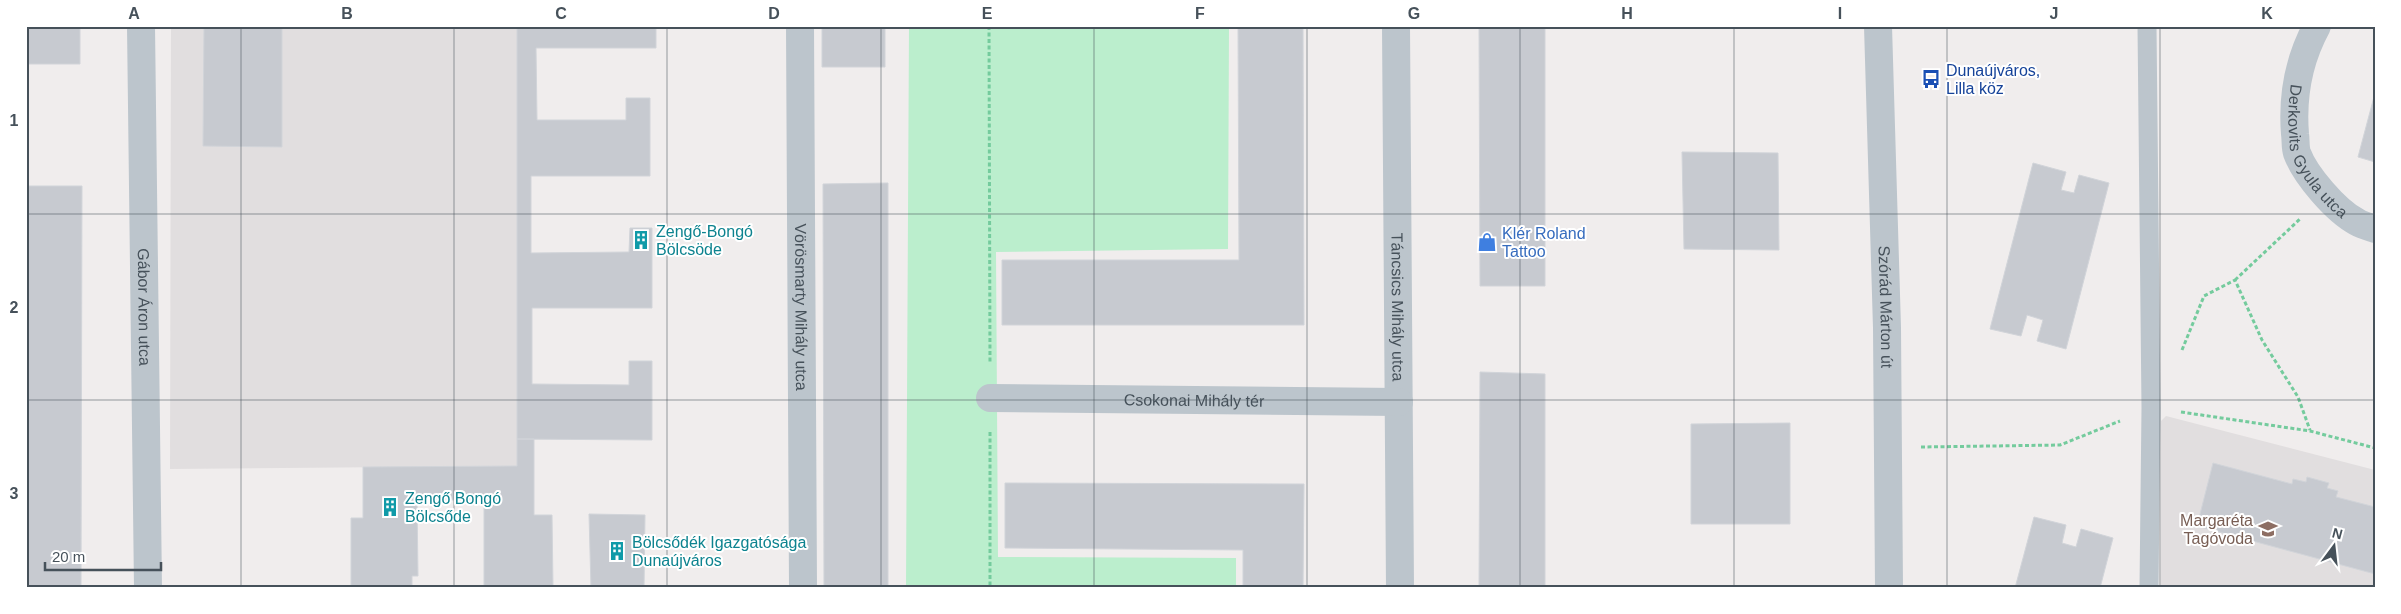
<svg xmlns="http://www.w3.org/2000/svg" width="2401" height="614" font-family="Arial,sans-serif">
	<rect width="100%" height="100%" fill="#f0eded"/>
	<!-- education -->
	<path fill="#e1dedf" d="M171 26H517V466L170 469Z
		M2166 416 2375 470V588H2161V421Z"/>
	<!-- green -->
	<path fill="#bbeecd" d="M909 26H1229L1228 249 996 252 998 557 1236 558V588H906Z"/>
	<!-- building -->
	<path fill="#c7cad0" stroke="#d1d4d9" d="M26 26H80V64H26Z
		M204 26H282V147L203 146Z
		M517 26H656V48H536L537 120H626V98H650V176H531V253L629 252 630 228H652V308H532V384L629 385V361H652V440L517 439Z
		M822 26H885V67H822Z
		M1238 26H1303L1304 325H1002V260H1239Z
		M1479 26H1545V286H1480Z
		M2375 93V162L2358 157Z
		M1682 152 1778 153 1779 250 1684 249Z
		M2033 163 2066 172 2061 190 2074 193 2079 175 2109 183 2066 349 2037 341 2043 320 2027 315 2021 336 1990 329Z
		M888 183V588H824L823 184Z
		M26 186H82L81 588H26Z
		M1480 372 1545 374V588H1479Z
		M1790 423V524H1691V424Z
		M517 439H534V515H552L553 588H484V500H417L418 576H412V588H351V518H363V467L517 466Z
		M2213 463 2292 484 2293 479 2306 482 2307 477 2329 483 2327 488 2338 491 2336 497 2375 507V574L2197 526Z
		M1005 483 1304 484 1303 588H1243V550L1005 548Z
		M589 514 645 515 644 588H591Z
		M2034 517 2066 525 2062 543 2076 547 2081 529 2113 538 2100 588H2015Z"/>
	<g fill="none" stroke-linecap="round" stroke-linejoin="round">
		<!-- path -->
		<path stroke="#74cb9d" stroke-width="3" stroke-dasharray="4 2.5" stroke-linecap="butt" d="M989 26 990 363
			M2235 280 2300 219
			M2182 350 2204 296 2235 280 2262 340 2298 397 2310 430
			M2181 412 2310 431 2375 448
			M990 432V588
			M1921 447 2060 445 2120 421"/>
		<!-- service -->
		<path stroke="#bcc5cc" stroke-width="19" d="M2147 26 2151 408 2149 588"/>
		<!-- minor -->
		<g stroke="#bcc5cc" stroke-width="28">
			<path id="s1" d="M141 26 148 588"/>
			<path id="s2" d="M800 26 803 588"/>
			<path id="s3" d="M1396 26 1400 588"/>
			<path id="s4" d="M2317 26C2299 59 2292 96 2295 134 2296 140 2295 147 2297 153 2305 175 2336 211 2357 222 2362 225 2369 227 2375 229"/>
			<path id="s5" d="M990 398 1399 402"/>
		</g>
		<!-- tertiary -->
		<path stroke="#bcc5cc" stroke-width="28" id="s6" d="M1878 26 1887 328 1889 588"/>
	</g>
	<!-- grid -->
	<path fill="none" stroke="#46515a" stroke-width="1" stroke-opacity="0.55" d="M241 26V588M454 26V588M667 26V588M881 26V588M1094 26V588M1307 26V588M1520 26V588M1734 26V588M1947 26V588M2160 26V588M26 214H2375M26 400H2375"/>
	<!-- icons -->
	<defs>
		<g id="bus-bare" transform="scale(1.5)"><path d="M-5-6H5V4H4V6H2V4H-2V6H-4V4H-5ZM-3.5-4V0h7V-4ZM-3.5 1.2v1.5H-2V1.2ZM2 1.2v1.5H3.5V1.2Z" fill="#1a4fb4" stroke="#fff" stroke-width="2.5" paint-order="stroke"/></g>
		<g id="building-bare" transform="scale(1.5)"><path d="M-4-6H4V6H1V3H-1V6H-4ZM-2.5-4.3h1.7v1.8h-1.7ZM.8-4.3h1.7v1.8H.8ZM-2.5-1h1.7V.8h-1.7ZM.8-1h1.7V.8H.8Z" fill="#0f9aa8" stroke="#fff" stroke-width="2.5" paint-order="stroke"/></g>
		<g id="shop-bare" transform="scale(1.5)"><path d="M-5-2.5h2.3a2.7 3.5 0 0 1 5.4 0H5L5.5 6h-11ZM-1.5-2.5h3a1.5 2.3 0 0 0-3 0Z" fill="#3f7fe0" stroke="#fff" stroke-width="2.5" paint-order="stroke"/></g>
		<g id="school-bare" transform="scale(1.5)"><path d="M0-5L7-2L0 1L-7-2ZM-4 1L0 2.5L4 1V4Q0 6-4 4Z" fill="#8d6e63" stroke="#fff" stroke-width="2.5" paint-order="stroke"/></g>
	</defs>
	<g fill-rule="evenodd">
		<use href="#bus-bare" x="1931" y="79"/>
		<use href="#building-bare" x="641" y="240"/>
		<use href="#shop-bare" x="1487" y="242"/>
		<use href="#building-bare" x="390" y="507"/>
		<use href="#school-bare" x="2268" y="529"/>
		<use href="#building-bare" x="617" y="551"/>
	</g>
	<g text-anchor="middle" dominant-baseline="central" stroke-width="4" stroke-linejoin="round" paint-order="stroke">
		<!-- transit labels -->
		<g font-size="16" fill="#164399" stroke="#fff" text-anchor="start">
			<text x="1946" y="70">Dunaújváros,<tspan x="1946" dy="18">Lilla köz</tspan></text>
		</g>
		<!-- street labels -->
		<g font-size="16" fill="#46515a" stroke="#fff">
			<text stroke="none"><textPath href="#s4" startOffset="136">Derkovits Gyula utca</textPath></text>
			<text stroke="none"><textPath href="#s1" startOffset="281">Gábor Áron utca</textPath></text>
			<text stroke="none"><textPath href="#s2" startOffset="281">Vörösmarty Mihály utca</textPath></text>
			<text stroke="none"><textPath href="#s3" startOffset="281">Táncsics Mihály utca</textPath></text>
			<text stroke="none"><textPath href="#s6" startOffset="281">Szórád Márton út</textPath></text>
			<text stroke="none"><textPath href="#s5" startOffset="204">Csokonai Mihály tér</textPath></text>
		</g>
		<!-- culture labels -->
		<g font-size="16" fill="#0d838f" stroke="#fff" text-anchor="start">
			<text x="656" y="231">Zengő-Bongó<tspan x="656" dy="18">Bölcsöde</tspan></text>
			<text x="405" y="498">Zengő Bongó<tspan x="405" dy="18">Bölcsőde</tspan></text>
			<text x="632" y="542">Bölcsődék Igazgatósága<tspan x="632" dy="18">Dunaújváros</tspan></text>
		</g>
		<!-- shop labels -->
		<g font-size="16" fill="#366cbe" stroke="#fff" text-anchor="start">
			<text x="1502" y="233">Klér Roland<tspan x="1502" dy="18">Tattoo</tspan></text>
		</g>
		<!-- education labels -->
		<g font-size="16" fill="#785e54" stroke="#fff" text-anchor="end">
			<text x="2253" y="520">Margaréta<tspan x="2253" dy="18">Tagóvoda</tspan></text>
		</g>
	</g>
	<!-- border -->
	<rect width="2401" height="614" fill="none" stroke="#ffffff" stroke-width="55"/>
	<!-- north arrow -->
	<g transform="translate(2334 546) rotate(15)" stroke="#ffffff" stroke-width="4" paint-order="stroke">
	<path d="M0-4L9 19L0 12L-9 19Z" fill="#46515a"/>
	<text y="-8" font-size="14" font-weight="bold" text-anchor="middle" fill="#46515a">N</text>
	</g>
	<!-- scale -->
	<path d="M45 562v8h116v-8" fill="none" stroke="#46515a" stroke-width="2.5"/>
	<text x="52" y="562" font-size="15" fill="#46515a" stroke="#ffffff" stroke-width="4" paint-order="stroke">20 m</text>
	<rect x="28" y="28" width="2346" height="558" fill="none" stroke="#46515a" stroke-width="2"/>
	<g font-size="16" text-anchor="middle" font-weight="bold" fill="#46515a">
		<text x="134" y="19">A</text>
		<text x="347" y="19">B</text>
		<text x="561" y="19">C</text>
		<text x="774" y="19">D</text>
		<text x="987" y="19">E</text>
		<text x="1200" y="19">F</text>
		<text x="1414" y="19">G</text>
		<text x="1627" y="19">H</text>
		<text x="1840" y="19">I</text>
		<text x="2054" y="19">J</text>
		<text x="2267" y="19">K</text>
		<text x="14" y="126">1</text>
		<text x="14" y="313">2</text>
		<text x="14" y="499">3</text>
	</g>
</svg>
